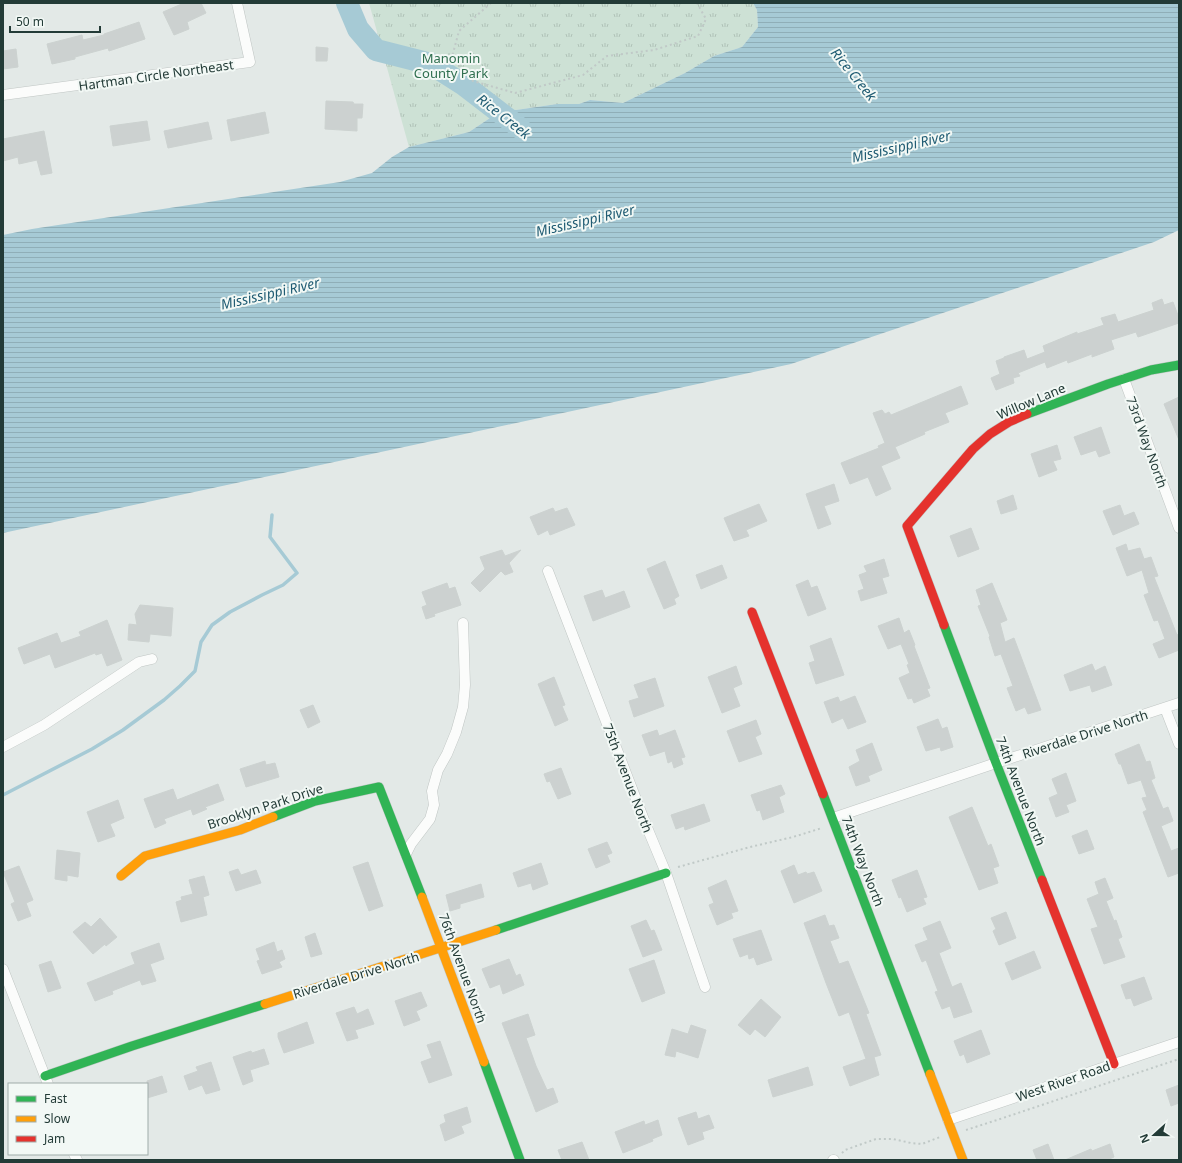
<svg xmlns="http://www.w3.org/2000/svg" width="1182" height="1163" font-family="'Noto Sans',sans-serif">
	<defs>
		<pattern id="park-tufts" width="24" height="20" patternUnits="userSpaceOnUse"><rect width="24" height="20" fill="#cde1d5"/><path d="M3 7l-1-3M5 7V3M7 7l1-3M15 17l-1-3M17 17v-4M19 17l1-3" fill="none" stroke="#b0c2b7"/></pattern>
		<pattern id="water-rules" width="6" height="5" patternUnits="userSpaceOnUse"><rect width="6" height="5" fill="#a6cad5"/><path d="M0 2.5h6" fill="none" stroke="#8faeb7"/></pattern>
	</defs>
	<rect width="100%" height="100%" fill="#e3e9e7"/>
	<!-- park -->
	<path fill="url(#park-tufts)" d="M369 3H753L757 10 758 27 742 47 714 56 685 73 623 103 590 100 579 104H557L516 110 497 108 493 116 469 132 409 147Z"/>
	<!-- water -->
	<path fill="url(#water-rules)" d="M753 3H1179V230L1154 242 791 364 3 533V235L32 229 340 182 372 173 392 157 409 147 469 132 493 116 497 108 516 110 557 104H579L590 100 623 103 685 73 714 56 742 47 758 27 757 10Z"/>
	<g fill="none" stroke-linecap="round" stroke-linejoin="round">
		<!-- stream -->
		<path stroke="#a6cad5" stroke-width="3.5" d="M3 795 92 749 123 730 164 700 180 686 195 671 201 642 212 625 230 612 262 595 283 585 297 573 270 537 272 515"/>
		<!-- river -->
		<path stroke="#a6cad5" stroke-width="22" d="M347 3 358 29 376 50 431 64 464 85 520 128"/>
	</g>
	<!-- building -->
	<path fill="#ccd1d0" stroke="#ccd2d0" d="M184 3H201L206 13 187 22 189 29 174 35 163 12Z
		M139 22 145 39 109 51 108 48 75 57V59L52 64 47 44 82 35 83 40 104 35V34Z
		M316 47 328 48 327 61H316Z
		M16 49 18 67 3 69V51Z
		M326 101 353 102 354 104H363L362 118H357V131L325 129Z
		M265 112 269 133 231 141 227 120Z
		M147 121 150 140 113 146 110 126Z
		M208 122 212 139 168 148 164 131Z
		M44 131 52 173 41 175 37 160 19 164 18 157 3 161V139Z
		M1162 299 1164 305 1173 302 1179 318V323L1138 337 1136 332 1111 340 1114 349 1092 357V354L1068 363 1067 360 1047 368 1045 362 1018 373 1020 376 1013 378 1014 383 996 390 991 378 1000 374 996 361 1004 358V357L1024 350 1027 359 1045 352 1043 346 1077 332V334L1104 325 1101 318 1115 314 1118 322 1154 310 1152 303Z
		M961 386 968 404 945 413 949 422 924 432 925 434 895 447 900 458 881 466 891 489 876 496 868 477 850 484 841 463 879 448 878 446 885 443 873 413 882 410 885 414 889 412 891 415Z
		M1179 397V440L1164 404Z
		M1101 427 1110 453 1099 457 1096 450 1081 455 1074 437Z
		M1057 445 1061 459 1053 461 1057 470 1039 477 1031 454Z
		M834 484 839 501 824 506 831 524 818 529 806 494Z
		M1013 495 1017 509 1001 514 997 501Z
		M759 504 767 521 746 530 749 536 734 541 724 518Z
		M1120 505 1124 516 1134 512 1139 524 1113 535 1103 511Z
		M553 508 555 512 567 508 575 525 550 535 548 530 538 535 530 517Z
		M971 528 979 549 958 557 950 536Z
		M1126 544 1128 551 1140 548 1144 559 1151 557 1158 576 1154 577 1177 635 1179 634V650L1159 658 1153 644 1165 639 1158 620 1154 621 1144 595 1149 593 1142 570 1127 576 1116 548Z
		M502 550 505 556 521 550 509 563 513 572 505 575 501 571 480 592 471 583 485 569 480 557Z
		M884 559 889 576 882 578 887 593 861 601 858 591 864 589 859 575 867 572 864 566Z
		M665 561 679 596 674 599 676 604 664 609 647 569Z
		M722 565 727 578 701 589 696 575Z
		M808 580 811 588 817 586 826 609 808 616 796 585Z
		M447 583 449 589 455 587 461 605 434 614 435 616 426 619 422 607 427 605 422 592Z
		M992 583 1007 620 1000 623 1005 642 1014 638 1041 710 1028 714 1025 707 1016 711 1007 688 1013 686 1001 654 995 656 989 637 990 636 978 606 981 605 976 590Z
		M602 590 605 598 624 591 630 607 593 621 584 596Z
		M140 605 173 608 171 636 150 634 149 642 128 640 129 624 137 625 135 614Z
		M899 618 904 633 909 630 915 645 914 646 930 688 927 689 930 696 914 703 912 698 908 699 899 678 910 673 907 665 909 664 901 644 888 649 878 626Z
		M107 620 122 660 107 666 102 653 96 655 95 653 55 668 50 654 24 664 18 648 57 633 61 643 81 636 79 632Z
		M831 638 844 675 816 684 809 663 815 661 810 646Z
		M1092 664 1095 671 1105 666 1112 685 1092 692 1090 685 1070 691 1064 675Z
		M736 666 742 684 733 688 740 706 722 713 708 677Z
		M554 677 565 705 562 706 568 720 555 726 538 684Z
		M655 678 664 706 634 717 629 701 639 698 634 685Z
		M855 696 866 722 848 729 843 718 832 723 824 702 838 697 840 702Z
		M313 705 320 722 308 728 300 710Z
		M938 719 942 729 947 727 953 747 941 751 940 747 926 751 917 727Z
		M756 720 761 734 755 737 762 754 739 762 727 731Z
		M657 730 659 736 675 730 685 757 681 758 683 764 674 768 672 761 668 763 665 751 650 756 642 735Z
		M872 743 882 770 868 776 870 781 856 786 849 767 860 761 856 750Z
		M1139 744 1146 762 1150 761 1155 778 1151 780 1163 809 1168 807 1173 821 1161 826 1171 851 1179 848V873L1168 877 1143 812 1147 810 1142 798 1147 797 1141 780 1128 784 1121 764H1119L1115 754Z
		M265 761 266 765 275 763 279 777 246 787 240 769Z
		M561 768 571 794 558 799 550 781 547 782 544 774Z
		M1066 773 1076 801 1066 805 1069 812 1056 817 1049 798 1058 794 1052 779Z
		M218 784 224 800 205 807 207 809 193 815 191 809 164 819 166 823 155 828 144 799 173 789 177 800Z
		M781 785 785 794 779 797 784 812 763 820 760 810 757 811 751 795Z
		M118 800 124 818 110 824 115 836 98 842 87 812Z
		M704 804 710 821 685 830 684 826 676 829 671 815Z
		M972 807 988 846 991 844 999 866 993 868 998 883 979 890 949 817Z
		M1087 830 1094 849 1079 854 1072 836Z
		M607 842 612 853 607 855 610 862 596 868 588 849Z
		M57 850 80 853 78 877 67 875V881L55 879Z
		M368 862 383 906 369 911 353 867Z
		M541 863 548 884 533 890 531 883 518 887 513 873Z
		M794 865 798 875 806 872 807 874 814 872 822 891 794 903 781 871Z
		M19 866 33 900 26 903 31 916 18 921 11 904 15 902 3 872Z
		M238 869 241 875 256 870 261 883 236 891 229 872Z
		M917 870 927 897 923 898 926 904 907 912 901 897 899 898 892 880Z
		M204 876 209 895 203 897 207 915 181 922 176 902 182 900 181 897 193 894 189 880Z
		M1105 878 1113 898 1106 901 1114 921 1116 920 1122 937 1118 939 1125 957 1104 964 1091 929 1098 927 1087 899 1099 894 1095 882Z
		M726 880 738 911 731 913 733 918 717 925 709 905 714 903 708 888Z
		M481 884 484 897 460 904V908L450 911 446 895Z
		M1006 912 1016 938 999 945 993 931 996 929 991 918Z
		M825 915 829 926 834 925 839 938 830 941 839 964 848 961 869 1013 866 1014 881 1055 874 1057 879 1075 850 1086 843 1067 866 1059 849 1012 839 1016 826 983 804 923Z
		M100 918 117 937 106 946 105 944 93 954 73 932 85 922 91 927Z
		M646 920 651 931 654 930 662 950 643 957 631 926Z
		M940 921 951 948 939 953 952 987 961 983 972 1012 954 1018 950 1006 942 1009 935 992 938 991 926 960 922 962 915 945 928 940 923 928Z
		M761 930 772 960 757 965 754 957 749 959 748 954 740 957 733 939Z
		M315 933 322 954 311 957 305 937Z
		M274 942 277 952 282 950 285 959 279 962 282 967 262 974 257 961 260 960 256 949Z
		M159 943 164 959 150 964 156 981 142 985 140 980 112 991 113 994 95 1001 87 983 135 964 131 953Z
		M1034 951 1041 968 1012 980 1005 963Z
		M509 959 516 976 520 974 524 985 503 994 500 984 490 988 482 969Z
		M654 960 665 993 642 1002 629 969Z
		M51 961 61 988 48 992 39 965Z
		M1144 977 1152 999 1134 1006 1131 998 1126 999 1121 985Z
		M421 992 427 1006 416 1011 420 1020 404 1026 395 1001Z
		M761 999 781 1017 765 1037 755 1029 750 1035 738 1025Z
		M354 1007 357 1014 368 1009 374 1024 355 1030 358 1038 347 1041 336 1013Z
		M528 1014 535 1035 526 1038 536 1066 547 1090 553 1088 558 1102 536 1112 502 1023Z
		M307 1022 314 1043 284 1053 278 1037V1033Z
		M691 1025 706 1030 698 1058 676 1051 675 1057 665 1055 672 1029 688 1034Z
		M981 1030 990 1054 967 1063 964 1054 960 1056 954 1041Z
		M440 1041 452 1075 429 1083 421 1062 432 1058 427 1045Z
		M264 1049 269 1064 250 1070 253 1081 243 1085 233 1057 251 1051 252 1053Z
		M211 1062 220 1090 206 1094 202 1085 189 1090 184 1076 198 1071 196 1067Z
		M808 1067 813 1085 773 1097 768 1080Z
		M162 1076 167 1092 147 1098V1081Z
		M1179 1085V1103L1171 1106 1166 1090Z
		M467 1107 471 1122 461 1126 464 1133 445 1141 440 1125 446 1122 444 1115Z
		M696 1112 698 1119 709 1115 714 1128 702 1132 704 1139 688 1145 678 1118Z
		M658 1120 662 1135 652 1139 653 1141 623 1153 615 1132 644 1121 645 1125Z
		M582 1142 589 1160H562L558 1150Z
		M1048 1144 1054 1160H1037L1033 1150Z
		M1110 1144 1114 1157 1107 1160H1065L1091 1149 1092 1151Z"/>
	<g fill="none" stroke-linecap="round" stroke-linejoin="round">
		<!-- street casing -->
		<g stroke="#c0c6c4" stroke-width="11">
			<path id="street" d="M3 95 250 62 237 3
				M1124 379 1179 528
				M548 571 646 825 666 873 705 987
				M1165 708 1179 744
				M3 747 44 725 139 662 152 659
				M833 818 996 763 1179 703
				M406 854 411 844 430 819 434 805 432 791 438 770 447 754 456 732 463 707 465 685 463 623
				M3 969 48 1084
				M948 1120 1179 1042
				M74 1154 77 1160
				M833 1160H834"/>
		</g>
		<!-- fast casing -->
		<g stroke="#c0c6c4" stroke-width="10">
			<path id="fast" d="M1027 414 1108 384 1151 370 1179 365
				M944 625 996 763 1042 880
				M823 794 930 1074
				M273 817 315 801 379 787 422 897
				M496 930 666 873
				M484 1062 520 1160
				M45 1076 132 1046 265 1004"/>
		</g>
		<!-- slow casing -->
		<g stroke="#c0c6c4" stroke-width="10">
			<path id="slow" d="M121 876 145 856 240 830 273 817
				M422 897 484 1062
				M265 1004 496 930
				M930 1074 963 1160"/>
		</g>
		<!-- jam casing -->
		<g stroke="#c0c6c4" stroke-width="10">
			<path id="jam" d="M752 612 823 794
				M944 625 907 526 973 449 990 434 1009 422 1027 414
				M1042 880 1114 1064"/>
		</g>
		<!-- path -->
		<path stroke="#c0c9c7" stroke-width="2" stroke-dasharray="2 3" stroke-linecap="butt" d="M491 3 459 31 452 57 473 81 515 93 583 75 607 56 654 50 698 36 706 19 697 3
			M678 867 750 847 793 837 822 828
			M966 1130 997 1120 1179 1059
			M842 1153 845 1150 876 1139H893L911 1143 922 1144 940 1137"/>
		<!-- street -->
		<use href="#street" stroke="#fbfcfb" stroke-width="10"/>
		<!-- fast -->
		<use href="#fast" stroke="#30b455" stroke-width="9"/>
		<!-- slow -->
		<use href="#slow" stroke="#ff9f0a" stroke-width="9"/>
		<!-- jam -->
		<use href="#jam" stroke="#e5322d" stroke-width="9"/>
	</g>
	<g text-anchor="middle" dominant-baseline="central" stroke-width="4" stroke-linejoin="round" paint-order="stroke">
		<!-- park labels -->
		<g font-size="13" fill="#2f6f4f" stroke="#f2f8f5">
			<text x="451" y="58">Manomin<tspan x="451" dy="15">County Park</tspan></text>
		</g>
		<!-- street labels -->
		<g font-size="13" fill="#233b37" stroke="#f2f8f5">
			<text transform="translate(156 75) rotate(-8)">Hartman Circle Northeast</text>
			<text transform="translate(1031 401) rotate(-23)">Willow Lane</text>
			<text transform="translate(1147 442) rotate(70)">73rd Way North</text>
			<text transform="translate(1085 734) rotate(-18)">Riverdale Drive North</text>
			<text transform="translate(628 778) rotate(69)">75th Avenue North</text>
			<text transform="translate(1021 791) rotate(69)">74th Avenue North</text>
			<text transform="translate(265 806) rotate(-18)">Brooklyn Park Drive</text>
			<text transform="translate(863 861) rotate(69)">74th Way North</text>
			<text transform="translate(463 968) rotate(70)">76th Avenue North</text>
			<text transform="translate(356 975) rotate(-17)">Riverdale Drive North</text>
			<text transform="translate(1063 1081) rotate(-19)">West River Road</text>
		</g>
		<!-- water labels -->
		<g font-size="14" font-style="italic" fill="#205c73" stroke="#f2f8f5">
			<text transform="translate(854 74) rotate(51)">Rice Creek</text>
			<text transform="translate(504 116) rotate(38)">Rice Creek</text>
			<text transform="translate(901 146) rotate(-13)">Mississippi River</text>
			<text transform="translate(585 220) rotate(-13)">Mississippi River</text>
			<text transform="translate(270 293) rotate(-13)">Mississippi River</text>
		</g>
	</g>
	<!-- border -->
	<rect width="1182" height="1163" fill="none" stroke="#233b37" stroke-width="8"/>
	<!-- legend -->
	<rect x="8" y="1083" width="140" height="72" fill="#f2f8f5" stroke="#9faca9"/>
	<rect x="16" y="1096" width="20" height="6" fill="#30b455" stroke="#9faca9"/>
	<text x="44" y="1103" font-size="12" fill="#233b37">Fast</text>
	<rect x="16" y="1116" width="20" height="6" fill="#ff9f0a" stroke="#9faca9"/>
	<text x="44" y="1123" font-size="12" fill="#233b37">Slow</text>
	<rect x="16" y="1136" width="20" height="6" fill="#e5322d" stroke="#9faca9"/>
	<text x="44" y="1143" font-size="12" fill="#233b37">Jam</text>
	<!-- north arrow -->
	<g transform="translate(1154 1135) rotate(249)" stroke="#f2f8f5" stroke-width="3" paint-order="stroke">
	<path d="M0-3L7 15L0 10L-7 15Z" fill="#233b37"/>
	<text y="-6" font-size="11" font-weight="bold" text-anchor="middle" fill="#233b37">N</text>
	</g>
	<!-- scale -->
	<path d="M10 26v6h90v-6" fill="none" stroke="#233b37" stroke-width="2"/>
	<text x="16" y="26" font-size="12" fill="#233b37" stroke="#f2f8f5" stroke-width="3" paint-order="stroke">50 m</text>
</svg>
